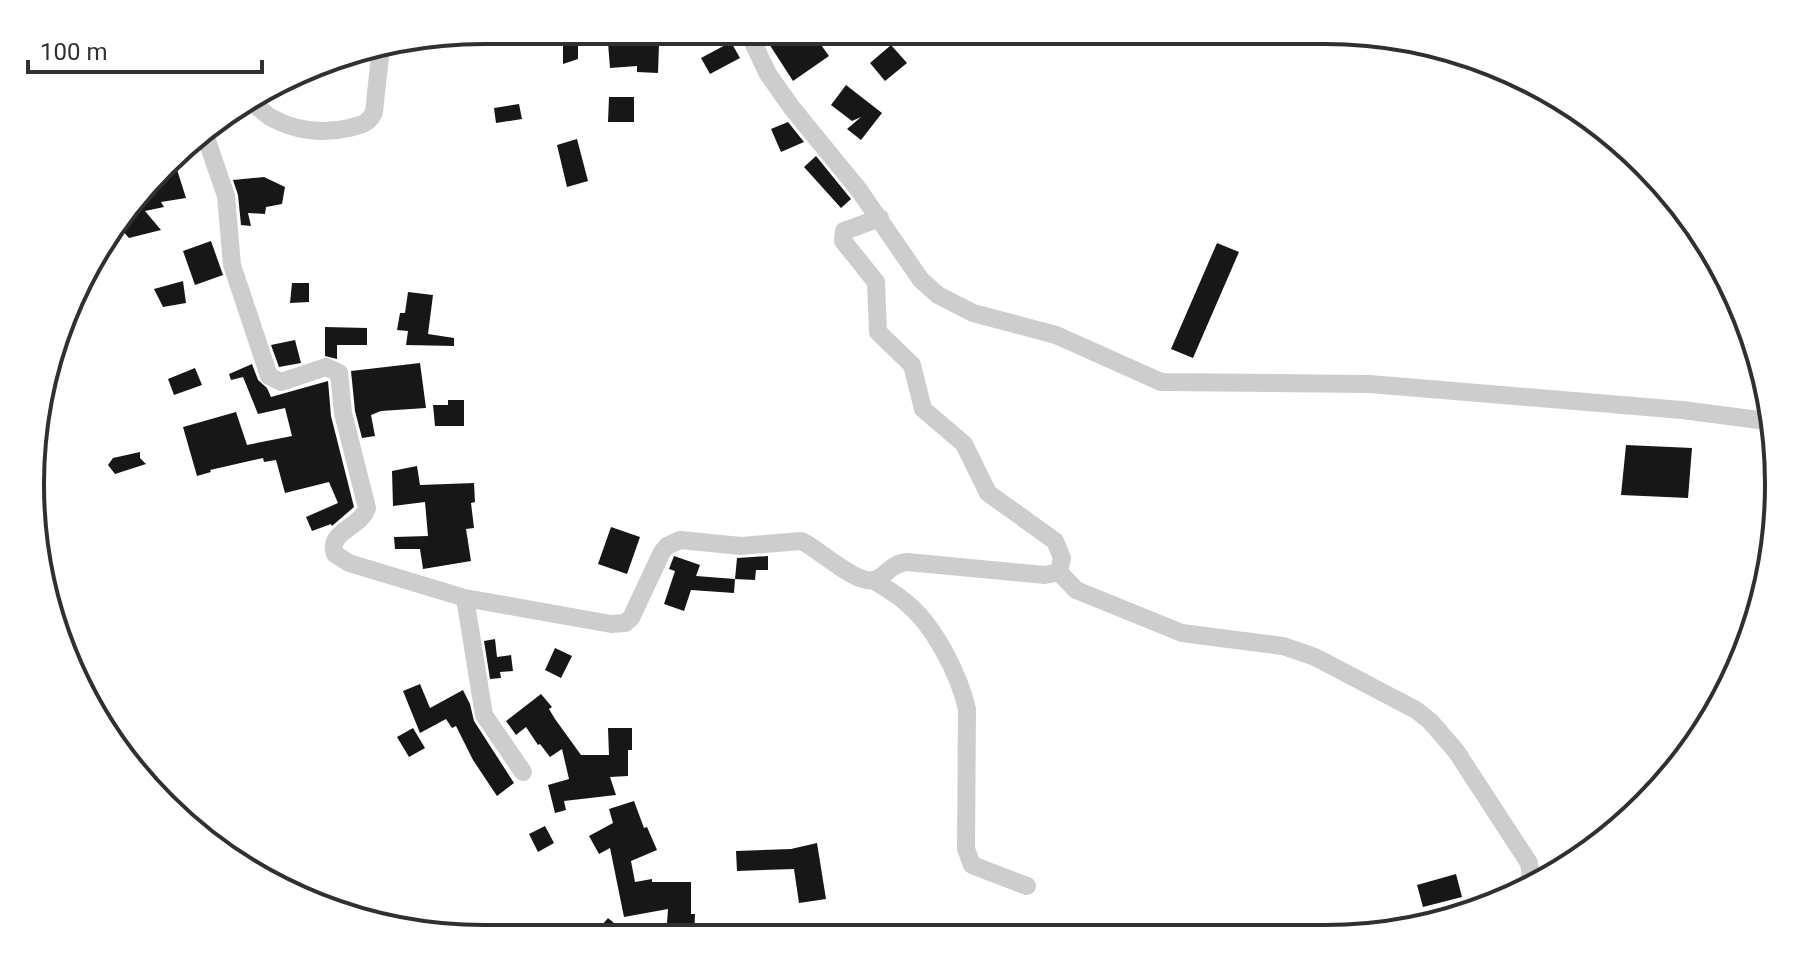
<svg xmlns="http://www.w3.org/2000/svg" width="1809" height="969" font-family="Roboto,sans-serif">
	<rect width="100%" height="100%" fill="#fff"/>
	<!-- building -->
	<path fill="#171717" d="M563 30H578V59L563 64Z
		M607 30H702V46L659 45 658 73 637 72V66L610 68Z
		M760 30H841L819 42 829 56 793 81Z
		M731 42 740 58 710 74 701 58Z
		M891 45 907 63 885 81 870 63Z
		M846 85 882 113 861 140 847 129 861 117 852 121 831 105Z
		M609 97H634V122H608Z
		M519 104 522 119 496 123 494 108Z
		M788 122 804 142 781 152 771 129Z
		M577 139 588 181 567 187 557 145Z
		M816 156 851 199 841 208 804 167Z
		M174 160 186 198 161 202 164 207 145 211 161 230 129 238 121 229V219L136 215 133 204Z
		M264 177 285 187 282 204 266 207 265 214 248 213 251 226 241 225 238 195 233 180Z
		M211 241 223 275 195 285 183 251Z
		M1217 243 1239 252 1193 358 1171 349Z
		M183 281 186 303 163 307 154 289Z
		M292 283H309V302L290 303Z
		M408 292 433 295 428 334 454 338V346L406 345 408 331 397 330 400 313H405Z
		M325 327 367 328V345H337V359L325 356Z
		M295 340 301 363 279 367 271 345Z
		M420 363 426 408 381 411 371 415 375 436 362 438 355 411 351 371Z
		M252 364 258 380 267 388 271 397 328 381 331 416 354 507 332 526 331 524 312 531 306 517 338 503 329 482 285 493 276 460 264 462 263 458 210 470 211 472 197 476 183 427 236 412 247 445 292 436 285 408 258 414 243 377 231 380 229 374Z
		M195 368 202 385 174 395 168 379Z
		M448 400H464V426H435L433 405H448Z
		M1626 445 1692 448 1688 498 1621 495Z
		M140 452V458L146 464 115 474 108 465 113 458Z
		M417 466 420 485 474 483 475 502 471 503 474 528 466 529 471 561 423 569 420 549H395L394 537 428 536 425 502 393 506 392 471Z
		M611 527 640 537 627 574 598 564Z
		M674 556 700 565 696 576 735 579 734 593 691 590 684 611 664 604 675 571 669 569Z
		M768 556V570H756L755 580 735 579 737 558Z
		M495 639 497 657 511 655 513 671 500 672 501 678 490 679 484 641Z
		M555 648 572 656 561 678 545 670Z
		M420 684 430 708 463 690 470 704 474 721 514 783 497 796 473 760 456 726 452 728 446 719 420 733 403 691Z
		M541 694 552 707 549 709 555 719 581 755H609L608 728H632V750H628V776L610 777 616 795 564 801 566 810 555 813 548 785 569 779 562 749 550 757 540 744 538 745 526 727 516 735 506 721Z
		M413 728 425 748 409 757 397 737Z
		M634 801 644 828 647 827 657 850 631 861 635 882 652 879V882H691V914H695L694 937H666L668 909 624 917 610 848 599 854 589 836 613 823 609 809Z
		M545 826 554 843 538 852 529 834Z
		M817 843 826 899 799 903 794 869 737 871 736 851 791 849Z
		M1456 874 1462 897 1423 907 1417 885Z
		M608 918 632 938H591Z"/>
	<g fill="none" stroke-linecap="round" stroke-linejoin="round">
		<!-- minor -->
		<path stroke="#cdcdcd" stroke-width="18" d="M747 30 768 74 792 108 859 190 921 280 938 295 973 313 1056 335 1161 382 1370 384 1682 410 1767 421
			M250 101C257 106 263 112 270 117 295 131 322 134 349 128 361 125 369 124 374 112L381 47
			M203 129 226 196 232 265 269 376 281 382 326 367 339 373 343 413 367 508C361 528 327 531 335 554L349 563 465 598 611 624 625 623 631 618 662 552 667 546 680 540 741 546 801 541C817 547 855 585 874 580 886 577 889 564 907 562L1045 575 1059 572 1062 558 1055 541 988 493 964 444 923 409 912 365 878 332 876 282 843 241 844 231 880 218
			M1059 572 1076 590 1182 633 1283 646 1315 657 1416 710 1430 721 1456 751 1529 863 1532 885
			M873 580C883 587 895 593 904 601 933 623 959 674 967 709L966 849 972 865 1027 886
			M465 598 484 715 523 772"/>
	</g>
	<!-- crop -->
	<path d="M0 0H1809V969H0ZM484 44H1325A440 440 0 0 1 1765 484V485A440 440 0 0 1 1325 925H484A440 440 0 0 1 44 485V484A440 440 0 0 1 484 44Z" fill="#fff" fill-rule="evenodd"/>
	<path fill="none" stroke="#303030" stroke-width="4" d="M484 44H1325A440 440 0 0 1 1765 484V485A440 440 0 0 1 1325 925H484A440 440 0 0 1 44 485V484A440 440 0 0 1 484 44Z"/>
	<!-- scale -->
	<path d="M28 60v12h234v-12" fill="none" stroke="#303030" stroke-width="4"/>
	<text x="40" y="60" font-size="24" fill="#303030" stroke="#ffffff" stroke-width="6" paint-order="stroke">100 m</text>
</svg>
